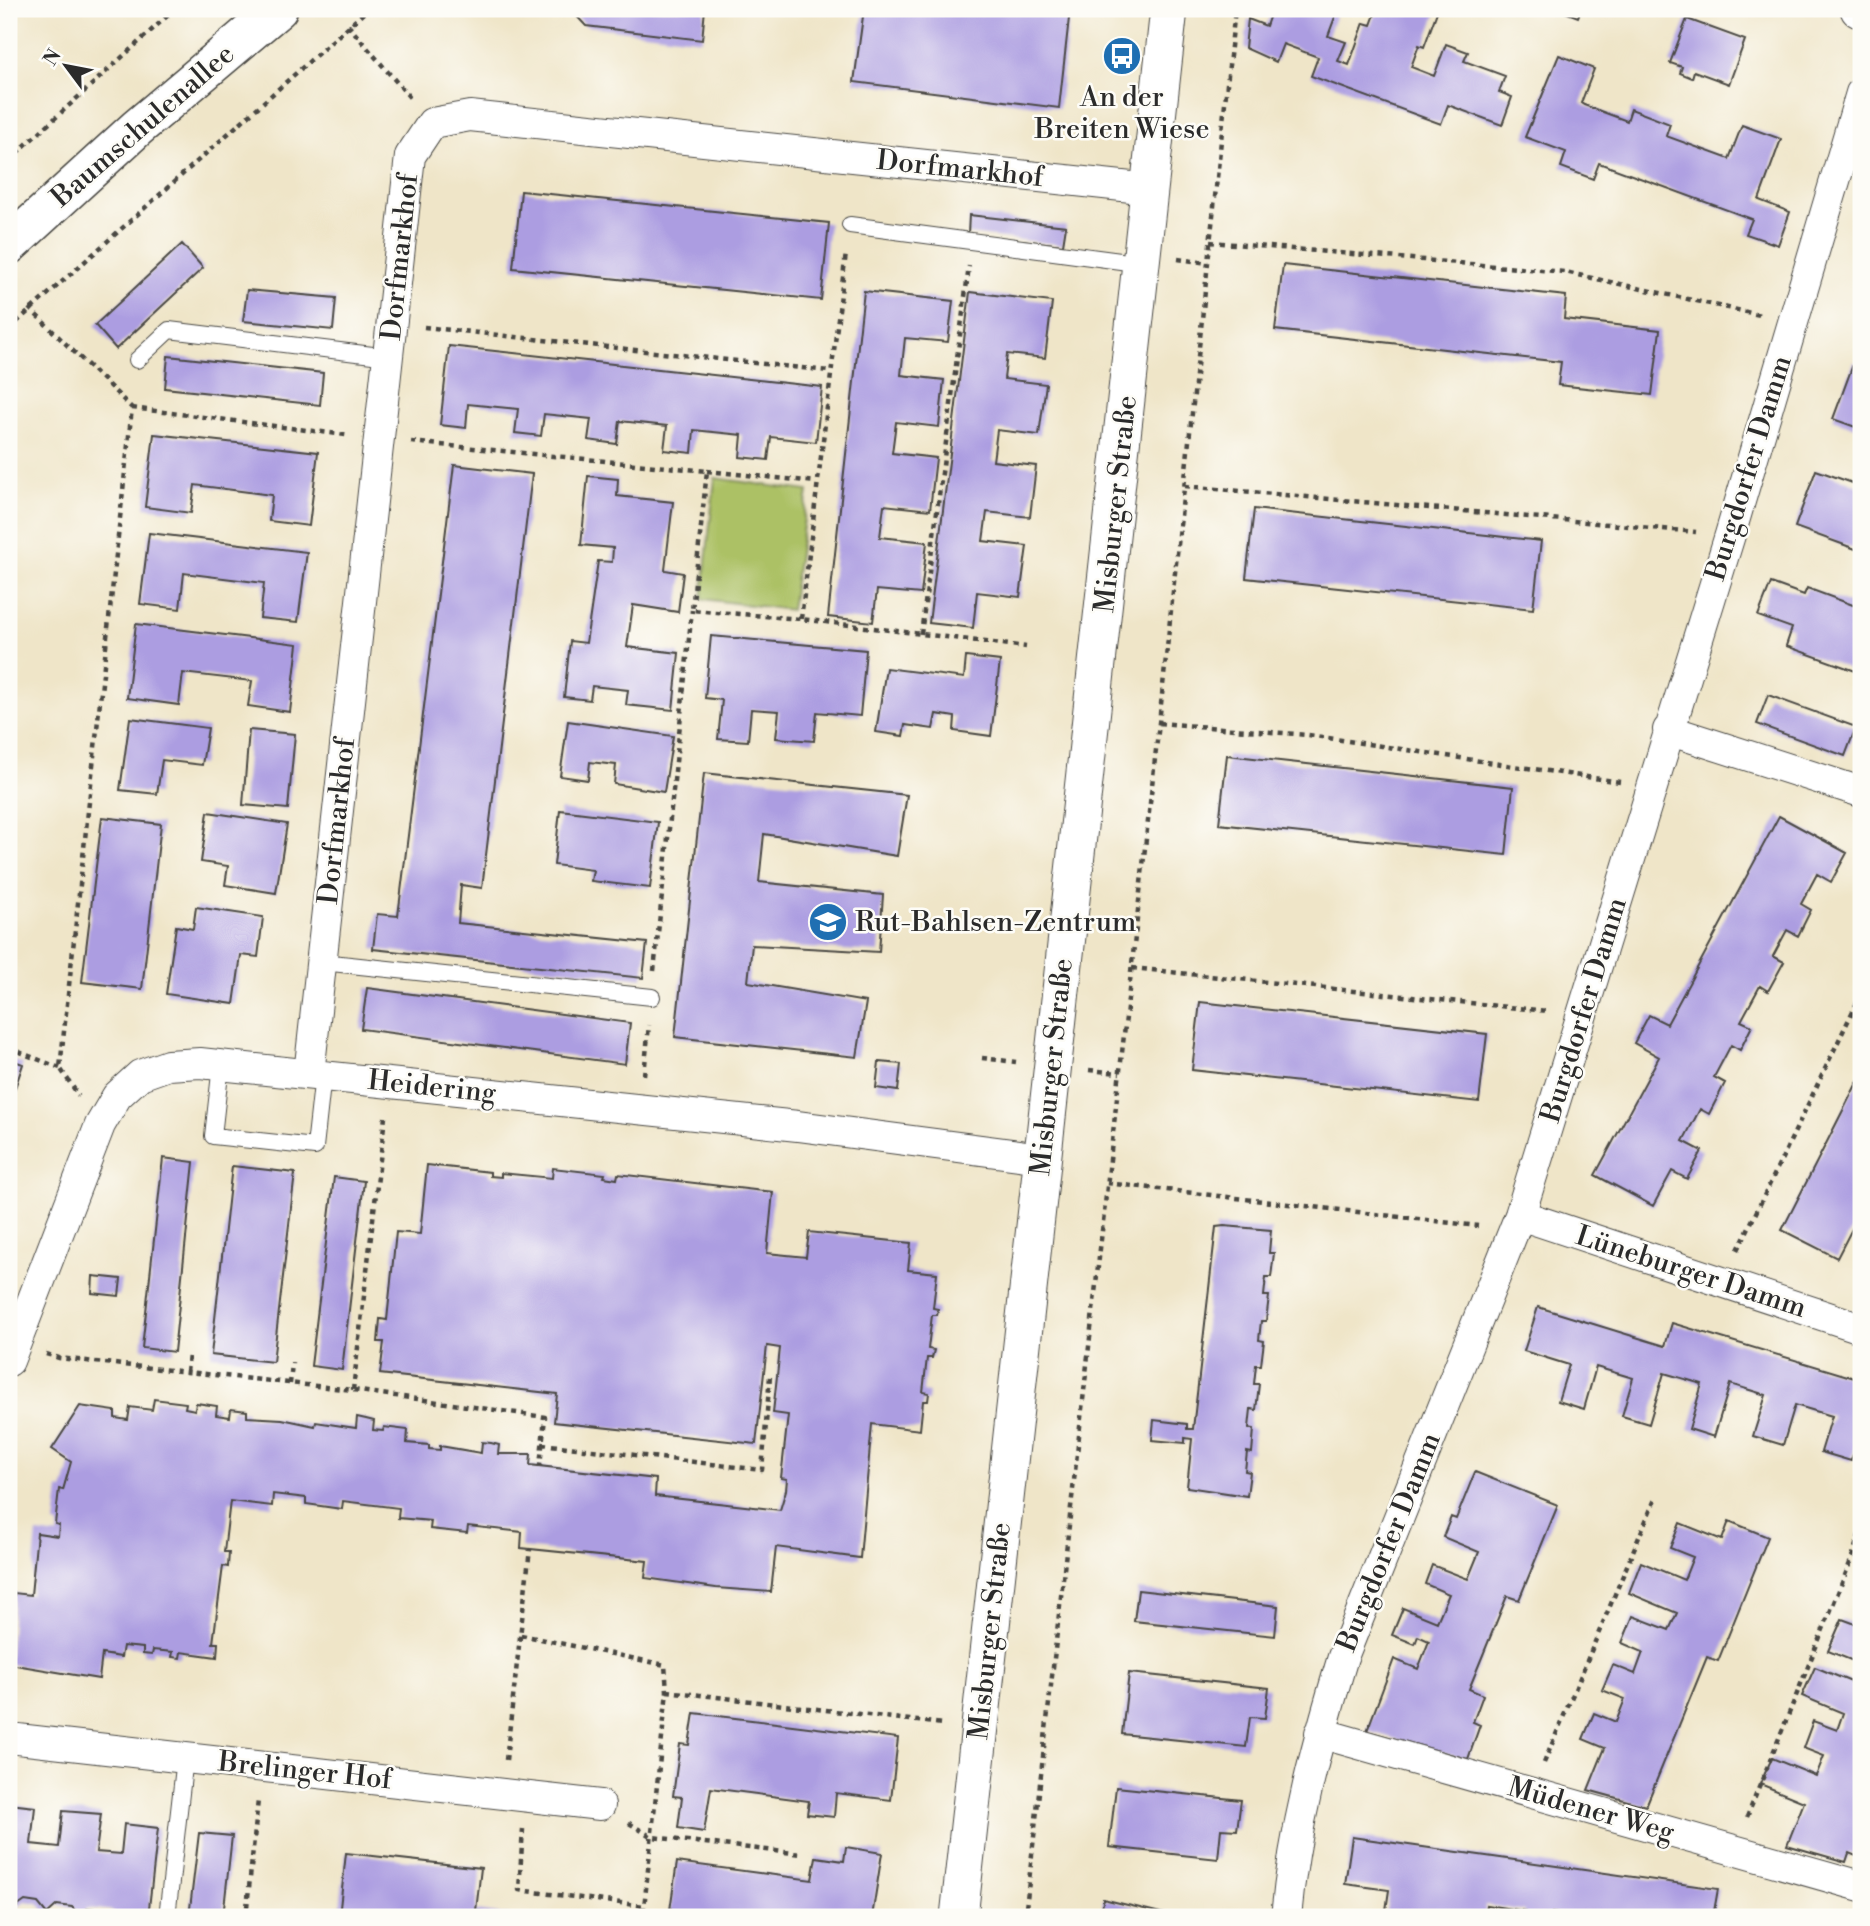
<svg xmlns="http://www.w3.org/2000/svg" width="1870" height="1926" font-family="'Libre Bodoni',serif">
	<rect width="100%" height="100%" fill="#fdfcf7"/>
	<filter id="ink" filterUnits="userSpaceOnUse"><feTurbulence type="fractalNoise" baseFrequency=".0143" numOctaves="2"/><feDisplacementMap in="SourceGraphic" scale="14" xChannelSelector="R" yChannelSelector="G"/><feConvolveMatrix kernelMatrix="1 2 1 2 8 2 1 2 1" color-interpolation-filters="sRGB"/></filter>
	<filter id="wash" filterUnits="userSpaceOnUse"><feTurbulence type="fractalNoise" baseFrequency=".00686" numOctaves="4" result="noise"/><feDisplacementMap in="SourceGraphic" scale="28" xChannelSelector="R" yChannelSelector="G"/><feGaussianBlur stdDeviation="1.57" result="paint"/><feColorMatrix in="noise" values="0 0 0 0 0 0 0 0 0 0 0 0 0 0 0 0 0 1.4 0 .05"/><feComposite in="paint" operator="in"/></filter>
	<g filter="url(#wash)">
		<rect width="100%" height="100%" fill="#efe5c8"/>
		<!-- green -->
		<path fill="#acc165" stroke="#6c7648" stroke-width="2" d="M715 478 808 491 791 610 702 599Z"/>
		<g id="blocks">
			<!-- building -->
			<path fill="#ac9de1" d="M570 9H705L702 40 586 26Z
				M864 9H1070L1059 108 854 82Z
				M1272 9H1338L1328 36 1346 42 1338 61 1349 65 1364 23 1371 25 1377 9H1438L1424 47 1419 45 1411 67 1434 76 1446 44 1468 52 1464 61 1505 76 1499 92 1512 97 1502 125 1448 105 1441 124 1311 76 1318 57 1283 44 1276 62 1245 48 1248 19 1266 26Z
				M1557 9H1581L1578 17Z
				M1687 19 1745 40 1729 84 1694 71 1692 78 1680 73 1682 67 1670 63Z
				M1559 55 1594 69 1581 103 1584 105 1627 121 1631 109 1670 124 1666 136 1729 159 1742 125 1781 139 1759 200 1790 212 1778 245 1746 234 1752 219 1599 163 1593 179 1561 167 1566 152 1525 137Z
				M521 191 829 223 821 300 513 268Z
				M969 215 1066 226 1063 245 968 234Z
				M182 244 203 268 116 349 95 325Z
				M1283 265 1566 296 1564 319 1660 330 1652 395 1558 385 1561 362 1275 330Z
				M247 290 336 298 333 330 243 321Z
				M864 291 953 301 948 342 905 338 901 375 944 380 939 427 896 422 892 453 936 458 930 510 884 505 880 537 927 542 921 594 877 590 873 622 828 617Z
				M970 292 1052 302 1045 358 1007 354 1004 379 1046 384 1039 435 997 430 993 461 1036 466 1030 517 987 512 983 541 1027 546 1020 597 977 592 973 628 929 623Z
				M449 346 822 387 816 442 771 437 768 460 740 457 742 435 694 430 692 453 664 450 667 426 620 421 617 444 588 440 591 419 544 414 541 436 515 433 518 409 468 404 466 428 440 425Z
				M168 356 323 373 320 405 165 388Z
				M1854 362 1861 364V429L1833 419Z
				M154 434 318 452 309 526 269 521 272 495 195 485 191 513 145 507Z
				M454 465 532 474 482 888 461 885 458 923 647 943 643 978 373 949 377 914 398 916Z
				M1816 470 1861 486V551L1795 527Z
				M588 476 618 479 617 496 673 502 665 570 683 573 678 612 633 605 627 647 679 653 673 710 626 705 628 690 592 686 590 700 564 697 570 641 586 643 598 561 612 562 613 548 581 545Z
				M1254 509 1541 541 1533 609 1246 578Z
				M149 533 307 552 298 622 260 618 264 583 184 573 180 609 140 604Z
				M1771 583 1804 595 1807 588 1861 608V673L1786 646 1792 628 1758 616Z
				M136 624 298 644 290 712 248 706 252 681 183 673 179 705 127 698Z
				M711 636 866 650 860 716 817 712 814 741 776 738 779 711 751 709 748 741 718 739 722 700 705 698Z
				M966 657 1000 661 991 736 954 731 955 717 936 714 933 729 905 725 903 736 876 732 886 668 964 678Z
				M1768 695 1856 727 1845 756 1757 724Z
				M130 718 208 728 202 765 162 760 157 794 120 790Z
				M568 721 673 736 664 792 614 784 616 765 590 762 588 780 560 776Z
				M249 730 295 734 288 809 243 805Z
				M1227 755 1513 787 1506 855 1219 824Z
				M704 773 907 795 897 856 764 834 759 882 883 895 879 952 752 945 748 982 866 1002 857 1057 675 1037Z
				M560 810 658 822 650 888 591 881 593 870 554 865Z
				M208 812 287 824 276 893 225 885 228 866 201 862Z
				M1779 816 1847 853 1831 882 1817 874 1801 904 1811 910 1798 936 1787 930 1773 956 1784 962 1768 991 1760 986 1741 1021 1752 1026 1740 1050 1731 1045 1714 1077 1725 1083 1709 1114 1700 1109 1683 1141 1702 1151 1687 1179 1672 1171 1653 1206 1595 1175 1659 1057 1634 1043 1649 1015 1667 1024Z
				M102 817 161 824 142 989 82 982Z
				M196 907 263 917 258 957 241 955 234 1004 166 994 176 926 193 929Z
				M367 988 630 1023 625 1064 361 1029Z
				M1200 1002 1487 1034 1479 1102 1192 1070Z
				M9 1059 23 1064 9 1106Z
				M879 1062 901 1064 898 1091 876 1088Z
				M1861 1075V1223L1856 1221 1837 1258 1782 1230Z
				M163 1158 194 1162 174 1352 142 1348Z
				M427 1165 490 1172V1176L501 1177V1173L552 1178 553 1168 605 1174 604 1177 617 1179 618 1174 773 1192 767 1253 806 1257 809 1232 911 1243 908 1270 937 1273 933 1308 938 1309 937 1315H932L928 1349 934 1350 932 1358H927L923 1392 929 1393 928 1401H923L920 1430 872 1424 860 1558 776 1547 771 1592 716 1588 645 1578 647 1561 521 1548 522 1532 468 1526 467 1533 430 1529 431 1521 398 1518 399 1508 343 1501 342 1509 306 1504V1498L273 1494 272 1506 230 1501 224 1552H229L228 1567 223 1566 213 1643H218L217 1657 181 1652 180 1658 172 1657 173 1652 153 1650 152 1655 143 1654V1648L123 1646 121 1657 102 1654 99 1679 9 1664 14 1593 31 1595 37 1533 58 1536 59 1525 55 1524 59 1489 63 1490 71 1462 52 1449 80 1406 115 1411V1418L128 1420 130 1407 152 1410 154 1399 186 1403 185 1408 195 1410 196 1403 217 1406 216 1415 230 1417 231 1409 247 1411V1417L282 1419 315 1426 316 1422 356 1428 357 1417 366 1419 374 1421 373 1430 383 1431 384 1427 408 1430 407 1443 429 1445V1449L440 1450V1446L481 1453 482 1442 491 1443 499 1445 498 1454H531L530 1465 656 1479 655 1496 780 1510 786 1490 787 1479 781 1478 788 1415 773 1413 780 1348 767 1346 756 1444 554 1422 557 1394 380 1374 384 1342H378L380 1319 387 1320 396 1232 420 1234Z
				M232 1166 295 1173 273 1362 211 1355Z
				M334 1177 364 1181 342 1370 311 1366Z
				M1224 1226 1271 1230 1269 1253H1274L1271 1277H1266L1264 1296H1269L1266 1321H1261L1259 1340 1264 1341 1261 1365H1256L1254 1384H1259L1256 1410 1251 1409 1249 1428 1254 1429 1252 1453 1247 1452 1245 1471 1250 1472 1247 1496 1187 1487 1192 1439 1185 1438V1443L1152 1440 1154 1420 1187 1424V1429H1193L1216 1227Z
				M93 1276 121 1279 119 1296 92 1293Z
				M1538 1307 1665 1346 1672 1323 1861 1380V1429L1851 1461 1821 1452 1832 1416 1795 1405 1783 1445 1753 1436 1766 1395 1730 1384 1714 1437 1689 1429 1702 1384 1664 1373 1649 1424 1622 1416 1633 1378 1596 1367 1584 1409 1558 1401 1569 1365 1524 1351Z
				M1475 1472 1558 1505 1519 1600 1507 1596 1469 1689 1483 1695 1473 1722 1480 1725 1468 1759 1367 1731 1394 1659 1418 1669 1429 1641 1418 1636 1415 1644 1392 1635 1403 1608 1437 1622 1449 1594 1425 1584 1432 1565 1468 1579 1479 1552 1443 1537 1451 1517 1456 1519Z
				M1729 1521 1768 1537 1718 1661 1707 1657 1646 1806 1588 1790 1605 1748 1583 1739 1594 1713 1616 1722 1625 1699 1602 1690 1613 1665 1635 1674 1643 1652 1622 1643 1633 1616 1669 1630 1677 1613 1629 1593 1641 1562 1684 1580 1693 1557 1670 1548 1680 1523 1722 1540Z
				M1138 1590 1278 1606 1275 1636 1134 1621Z
				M1842 1619 1861 1626V1664L1828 1651Z
				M1815 1667 1861 1686V1858L1849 1853 1846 1862 1787 1845 1804 1802 1760 1784 1772 1758 1816 1776 1824 1756 1803 1748 1813 1721 1837 1730 1843 1713 1802 1696Z
				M1129 1673 1269 1688 1265 1718 1250 1717 1246 1747 1122 1734Z
				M694 1713 898 1738 891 1800 836 1793 834 1817 807 1814 809 1801 711 1788 704 1832 678 1828 682 1797 673 1796 680 1744 689 1745Z
				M1116 1787 1241 1800 1237 1830 1221 1829 1218 1859 1109 1847Z
				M9 1804 35 1807 31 1844 59 1847 63 1811 101 1814 96 1852 121 1854 124 1824 158 1828 148 1917H113L114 1911 88 1908 80 1916 72 1907 57 1905 47 1914 38 1903 25 1901 14 1909 9 1903Z
				M199 1833 232 1836 223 1917H189Z
				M1352 1837 1718 1889 1713 1917H1579L1552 1913 1551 1917H1524L1525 1911 1486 1905 1484 1917H1385L1389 1890 1345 1884Z
				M846 1847 882 1853 872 1917H722L701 1914 700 1917H669L677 1862 812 1880 816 1857 844 1861Z
				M346 1853 481 1868 476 1911 519 1917H339Z
				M1103 1899 1165 1914V1917H1102Z"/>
		</g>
	</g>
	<g filter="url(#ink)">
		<use href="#blocks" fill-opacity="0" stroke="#484743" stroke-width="2"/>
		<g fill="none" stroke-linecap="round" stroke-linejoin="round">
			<!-- service casing -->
			<g stroke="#484743" stroke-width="18">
				<path id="service" d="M850 225 1143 264
					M137 360 169 330 389 357
					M322 962 652 997
					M221 1065 213 1136 315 1147 323 1075
					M167 1917 185 1758"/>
			</g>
			<!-- minor casing -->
			<g stroke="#484743" stroke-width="32">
				<path id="minor" d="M1668 730 1861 792
					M309 1074 410 156 432 123 470 116 1150 189
					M1520 1215 1861 1328
					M9 1361 100 1125 117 1096 140 1075 168 1065 200 1063 798 1126 1042 1158
					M1320 1733 1861 1886
					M9 1738 600 1805
					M1286 1917C1294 1828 1317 1743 1343 1657L1520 1215 1730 535 1861 93"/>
			</g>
			<!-- tertiary casing -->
			<g stroke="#484743" stroke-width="39">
				<path id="tertiary" d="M1859 9H1861
					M959 1917 1169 9"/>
			</g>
			<!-- secondary casing -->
			<g stroke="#484743" stroke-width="41">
				<path id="secondary" d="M9 245 137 128 278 9"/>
			</g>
			<!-- path -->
			<path stroke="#484743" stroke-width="4.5" stroke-dasharray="5 5" stroke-linecap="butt" d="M348 25 411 99
				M9 160 175 9
				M1210 242 1565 272 1760 315
				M1178 259 1208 263
				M29 308 132 408 60 1068 79 1096
				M424 327 829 371
				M9 329 368 9
				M132 408 346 435
				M411 442 707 471 692 610 801 619 1026 647
				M707 471 816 482
				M1185 486 1696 532
				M801 619 846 253
				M921 634 969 266
				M1159 723 1308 735 1620 782
				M1132 968 1547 1011
				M654 971 692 610
				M9 1048 60 1068
				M982 1058 1016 1062
				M1089 1070 1120 1073
				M644 1075 649 1025
				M1107 1183 1478 1226
				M1738 1250 1861 994
				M46 1354 59 1358 353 1390 545 1417 540 1466
				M187 1372 189 1355
				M290 1384 292 1363
				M353 1390 385 1117
				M542 1444 762 1470 770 1376
				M521 1635 665 1665 667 1691 643 1917
				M667 1691 943 1724
				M506 1760 530 1549
				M1544 1763 1655 1499
				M1747 1817 1852 1558 1861 1528
				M629 1823 652 1837 802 1854
				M523 1829 519 1890 644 1906
				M246 1917 258 1800
				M1025 1917 1159 723 1235 9"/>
			<!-- service -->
			<use href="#service" stroke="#fff" stroke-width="16"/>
			<!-- minor -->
			<use href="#minor" stroke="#fff" stroke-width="30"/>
			<!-- tertiary -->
			<use href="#tertiary" stroke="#fff" stroke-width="37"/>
			<!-- secondary -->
			<use href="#secondary" stroke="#fff" stroke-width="38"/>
		</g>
	</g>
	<!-- icons -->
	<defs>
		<g id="bus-disc" transform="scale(2.0125)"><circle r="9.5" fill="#1f6fb2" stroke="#fdfcf7"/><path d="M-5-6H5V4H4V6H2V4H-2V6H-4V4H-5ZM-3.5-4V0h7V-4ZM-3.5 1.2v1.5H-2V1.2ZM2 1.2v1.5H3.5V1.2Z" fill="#fff"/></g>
		<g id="school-disc" transform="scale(2.0125)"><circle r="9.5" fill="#1f6fb2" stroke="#fdfcf7"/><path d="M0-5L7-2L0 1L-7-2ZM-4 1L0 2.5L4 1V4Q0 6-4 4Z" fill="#fff"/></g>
	</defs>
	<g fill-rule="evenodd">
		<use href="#bus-disc" x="1122" y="56"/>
		<use href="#school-disc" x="828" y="922"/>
	</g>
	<g text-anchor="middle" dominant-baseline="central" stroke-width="5" stroke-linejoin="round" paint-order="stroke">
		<!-- poi labels -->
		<g font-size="28" fill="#2b2b2b" stroke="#fdfcf7">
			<text x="1122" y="97">An der<tspan x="1122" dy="32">Breiten Wiese</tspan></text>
			<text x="855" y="922" text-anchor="start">Rut-Bahlsen-Zentrum</text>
		</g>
		<!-- street labels -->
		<g font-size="28" fill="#2b2b2b" stroke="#fdfcf7">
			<text transform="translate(143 126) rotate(-41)">Baumschulenallee</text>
			<text transform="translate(960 169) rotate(6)">Dorfmarkhof</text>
			<text transform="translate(400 257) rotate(-84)">Dorfmarkhof</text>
			<text transform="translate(1749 468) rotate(-73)">Burgdorfer Damm</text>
			<text transform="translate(1116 504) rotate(-84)">Misburger Straße</text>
			<text transform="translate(337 821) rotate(-84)">Dorfmarkhof</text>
			<text transform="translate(1584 1010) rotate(-73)">Burgdorfer Damm</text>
			<text transform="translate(1052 1067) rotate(-84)">Misburger Straße</text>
			<text transform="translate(432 1087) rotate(6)">Heidering</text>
			<text transform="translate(1691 1272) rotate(18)">Lüneburger Damm</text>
			<text transform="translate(1389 1542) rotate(-68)">Burgdorfer Damm</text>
			<text transform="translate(990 1631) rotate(-84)">Misburger Straße</text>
			<text transform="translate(305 1771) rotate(6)">Brelinger Hof</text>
			<text transform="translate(1591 1810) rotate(16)">Müdener Weg</text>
		</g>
	</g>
	<!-- margin -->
	<rect width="1870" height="1926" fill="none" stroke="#fdfcf7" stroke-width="35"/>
	<!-- north arrow -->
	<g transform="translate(66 66) rotate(302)" stroke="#fdfcf7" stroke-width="5" paint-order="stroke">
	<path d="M0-5L12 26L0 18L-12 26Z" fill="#2b2b2b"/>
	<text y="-10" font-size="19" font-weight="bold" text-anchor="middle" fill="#2b2b2b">N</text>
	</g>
</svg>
